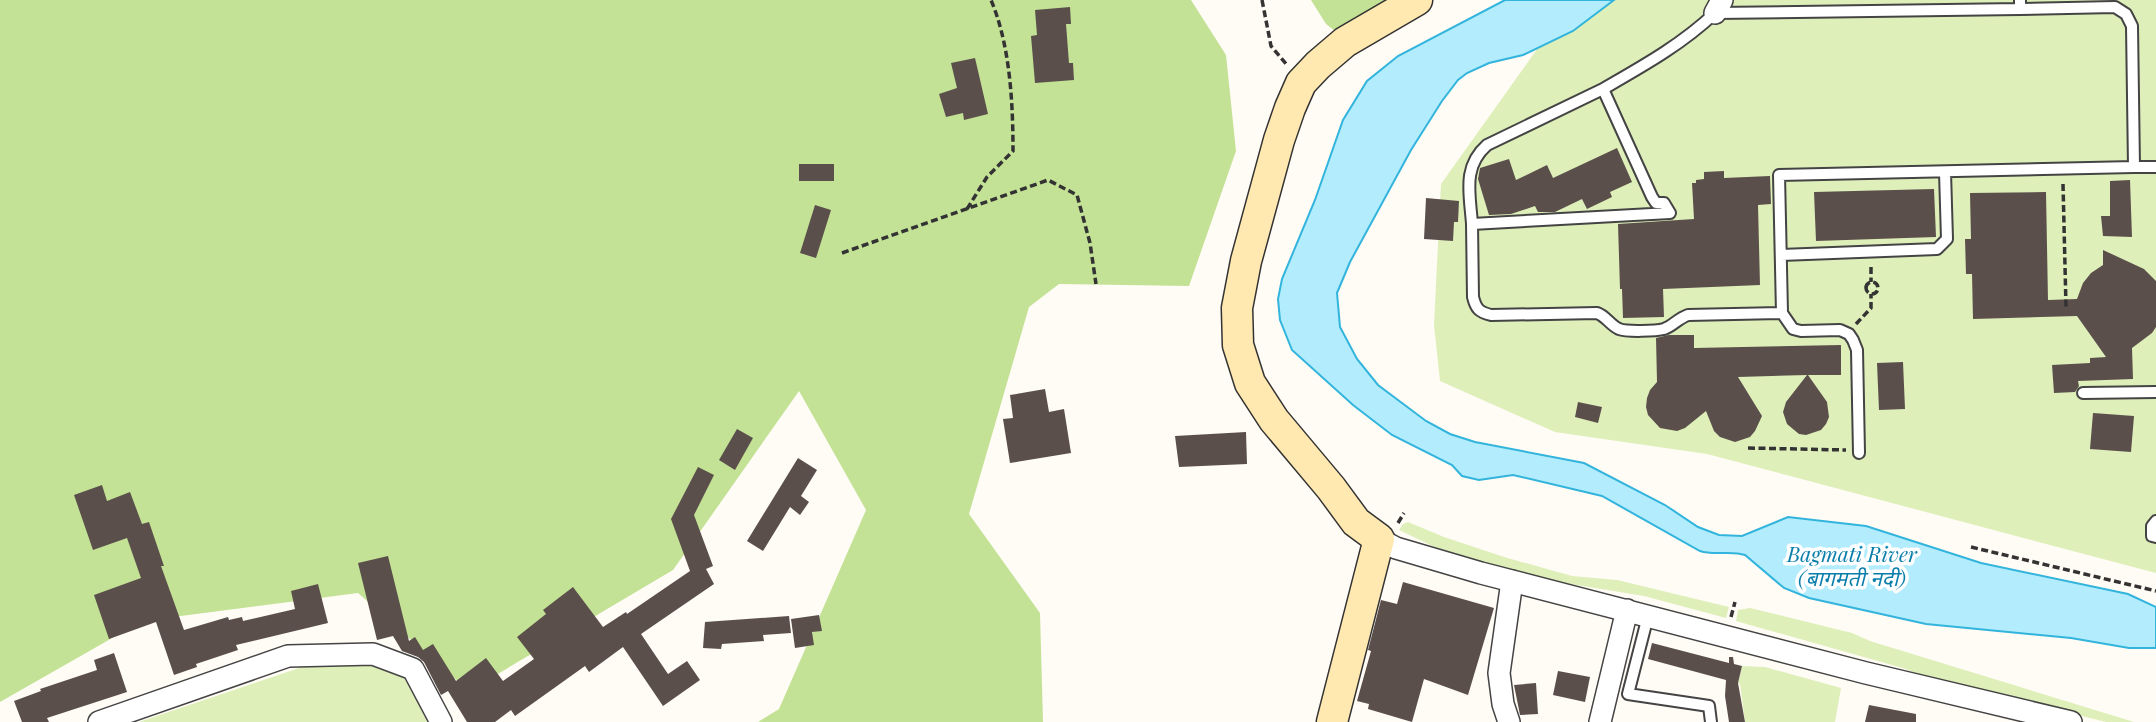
<svg xmlns="http://www.w3.org/2000/svg" width="2156" height="722" font-family="'Playfair Display','Noto Sans Devanagari',serif">
	<rect width="100%" height="100%" fill="#fffbf5"/>
	<!-- green -->
	<path fill="#deefb9" d="M1614 0H2156V573L1707 454 1555 432 1440 381 1434 325 1441 184 1540 45 1573 31Z
		M1408 522 1444 537 1504 557 1572 576 1617 580 1729 607 1726 618 1644 596 1534 578 1441 550 1399 530 1403 524Z
		M1750 608 1852 633 1870 641 2134 722H2106L1924 677 1906 669 1736 621 1738 610Z
		M354 662 383 664 407 680 427 722H139L305 666Z
		M1742 666 1765 667 1841 688 1835 722H1745L1740 684 1738 683Z"/>
	<!-- forest -->
	<path fill="#c4e296" d="M0 0H1191L1226 55 1236 151 1189 286 1059 284 1029 307 969 514 1040 613 1043 722H758L779 709 866 510 799 391 673 570 469 691 358 593 142 621 0 702Z
		M1311 0H1396L1335 31 1326 24Z"/>
	<!-- water -->
	<path fill="#b3edfd" stroke="#32b4dc" stroke-width="2" d="M1505 0H1614L1573 31 1523 55 1489 63 1467 73 1458 80 1442 101 1411 150 1350 262 1337 293 1340 327 1357 359 1378 385 1426 421 1450 434 1475 442 1584 463 1665 505 1698 527 1719 535 1742 536 1788 517 1866 526 1981 563 2128 594 2156 607V648H2129L2071 638 1926 624 1809 598 1784 588 1745 555C1731 550 1715 556 1700 551L1602 496 1513 475 1479 480 1462 476 1452 465 1392 435 1353 405 1292 350 1280 320 1278 299 1282 279 1315 200 1343 120 1367 81 1398 56Z"/>
	<!-- building -->
	<path fill="#5b4f4c" d="M1070 7 1071 24H1066L1069 63H1073L1074 80 1035 83 1031 36 1037 35 1035 10Z
		M975 58 988 114 964 120 963 113 946 117 939 94 957 88 951 63Z
		M1617 148 1632 182 1610 192 1612 197 1587 209 1582 199 1555 212H1538L1535 206 1511 214 1489 215 1478 179 1480 168 1509 159 1516 180 1547 165 1553 178Z
		M799 164H834V181H799Z
		M1724 171V178L1770 176 1771 204 1758 205 1760 285 1663 289 1664 317 1623 318 1622 289H1620L1618 224 1694 219 1692 183H1696V180L1704 179V172Z
		M2130 180 2132 237 2103 236 2101 216H2110V181Z
		M1934 189 1936 237 1816 241 1814 192Z
		M2046 192 2048 300 2077 299 2083 283 2091 273 2103 265V250L2144 269 2156 281V327L2152 333 2132 348 2133 379 2078 381 2079 386 2075 392 2054 393 2052 365 2090 363V358L2106 357 2077 316 1973 319 1972 274H1966L1965 239H1971L1970 193Z
		M1426 198 1459 201 1458 222H1454L1453 241 1424 239Z
		M815 205 831 210 816 258 800 253Z
		M1669 335H1694V348L1841 345V375H1808L1827 402 1829 417 1826 424 1821 430 1806 435 1799 434 1787 424 1783 412 1786 402 1807 375 1738 377 1762 416 1755 431 1750 437 1735 442 1720 437 1714 431 1706 411 1685 428 1677 431 1660 428 1648 415 1646 407 1647 398 1650 390 1657 382 1656 338Z
		M1903 362 1905 409 1879 410 1877 363Z
		M1045 389 1049 412 1064 409 1071 453 1010 463 1003 419 1013 418 1010 395Z
		M1578 402 1602 407 1598 423 1575 417Z
		M2093 413 2134 416 2131 452 2090 449Z
		M737 429 753 438 735 470 719 460Z
		M1246 432 1247 464 1179 467 1175 436Z
		M798 458 817 470 801 496 809 502 800 515 790 507 763 551 747 541Z
		M698 467 714 475 694 515 713 566 706 569 714 584 641 634 668 674 687 661 700 680 663 706 623 647 589 672 585 666 515 716 511 710 495 722H467L448 691 441 695 424 662 418 657 402 651 393 636 377 640 358 563 388 556 409 641 415 637 423 650 433 644 456 681 486 658 503 681 534 659 517 637 546 614 543 610 573 587 603 627 626 612 627 614 690 571 671 519Z
		M102 485 107 501 130 492 142 524 149 522 164 566H161L184 630 228 617 229 620 242 617 243 621 295 609 291 591 318 584 328 623 236 645 238 650 196 664 197 667 174 675 156 622 109 639 94 595 141 578 127 538 93 550 74 495Z
		M1403 582 1494 608 1468 695 1424 679 1412 722 1368 709 1369 704 1357 701 1371 651 1368 650 1381 600 1397 604Z
		M819 615 822 631 812 632 814 645 795 648 791 619Z
		M789 616 791 633 763 635 764 641 722 644 721 649 703 648 705 622Z
		M1652 643 1729 663V657H1733L1734 664 1742 666 1738 683 1745 722H1729L1725 696 1726 680 1648 659Z
		M114 653 127 692 47 718 49 722H22L14 701 41 691 40 689 97 670 94 660Z
		M1558 671 1590 677 1585 702 1553 695Z
		M1536 683 1538 714 1520 715 1514 685Z
		M1869 705 1916 714V722H1865Z"/>
	<g fill="none" stroke-linecap="round" stroke-linejoin="round">
		<!-- lane casing -->
		<g stroke="#444" stroke-width="14">
			<path id="lane" d="M2020 9 2115 7 2126 14 2132 26 2134 167H2156
				M1472 224C1470 194 1462 167 1487 145L1603 89
				M1781 255 1937 249 1947 239 1945 172
				M1782 313 1779 175 2134 167
				M2083 393 2156 392
				M1859 453 1857 350 1853 340 1849 334 1840 330 1801 331 1793 329 1782 313 1688 315C1677 319 1673 326 1664 329 1656 331 1627 332 1619 329 1610 325 1606 316 1597 313L1491 315C1479 312 1476 309 1473 297L1472 224 1670 213 1664 203H1656L1652 197 1603 89C1643 66 1681 45 1715 13L2020 9V0
				M2156 521 2152 526V536L2156 537
				M1648 616 1628 694 1709 706 1711 722"/>
		</g>
		<!-- street casing -->
		<g stroke="#444" stroke-width="24">
			<path id="street" d="M1715 13 1722 0
				M1379 539 1396 548 1481 573 1866 673 2071 722
				M99 722 288 656 373 654 413 669 441 722
				M1509 722 1503 704 1499 673 1512 581
				M1600 722 1627 610"/>
		</g>
		<!-- secondary casing -->
		<g stroke="#333" stroke-width="33">
			<path id="secondary" d="M1332 722 1379 539 1356 522 1331 488 1274 420 1250 383 1238 345 1237 308 1246 261 1279 140 1290 108 1301 83 1318 65 1345 42 1417 0"/>
		</g>
		<!-- path -->
		<path stroke="#333" stroke-width="3.5" stroke-dasharray="7 3.5" stroke-linecap="butt" d="M1262 0 1271 46 1287 65
			M2063 184 2066 307
			M967 209 987 177 1013 151C1013 102 1010 45 991 0
			M842 253 1048 180 1077 195 1090 243 1096 284
			M1871 267V282
			M1866 288a6 6 0 1 1 12 0a6 6 0 1 1-12 0Z
			M1856 324 1871 308V294
			M1748 448 1846 450
			M1398 523 1404 513
			M1971 547 2156 591
			M1731 617 1735 602"/>
		<!-- lane -->
		<use href="#lane" stroke="#fff" stroke-width="10"/>
		<!-- street -->
		<use href="#street" stroke="#fff" stroke-width="21"/>
		<!-- secondary -->
		<use href="#secondary" stroke="#ffe9b0" stroke-width="30"/>
	</g>
	<g text-anchor="middle" dominant-baseline="central" stroke-width="7" stroke-linejoin="round" paint-order="stroke">
		<!-- water labels -->
		<g font-size="21" font-style="italic" fill="#0a7eab" stroke="#fff">
			<text x="1852" y="553">Bagmati River<tspan x="1852" dy="24">(बागमती नदी)</tspan></text>
		</g>
	</g>
</svg>
